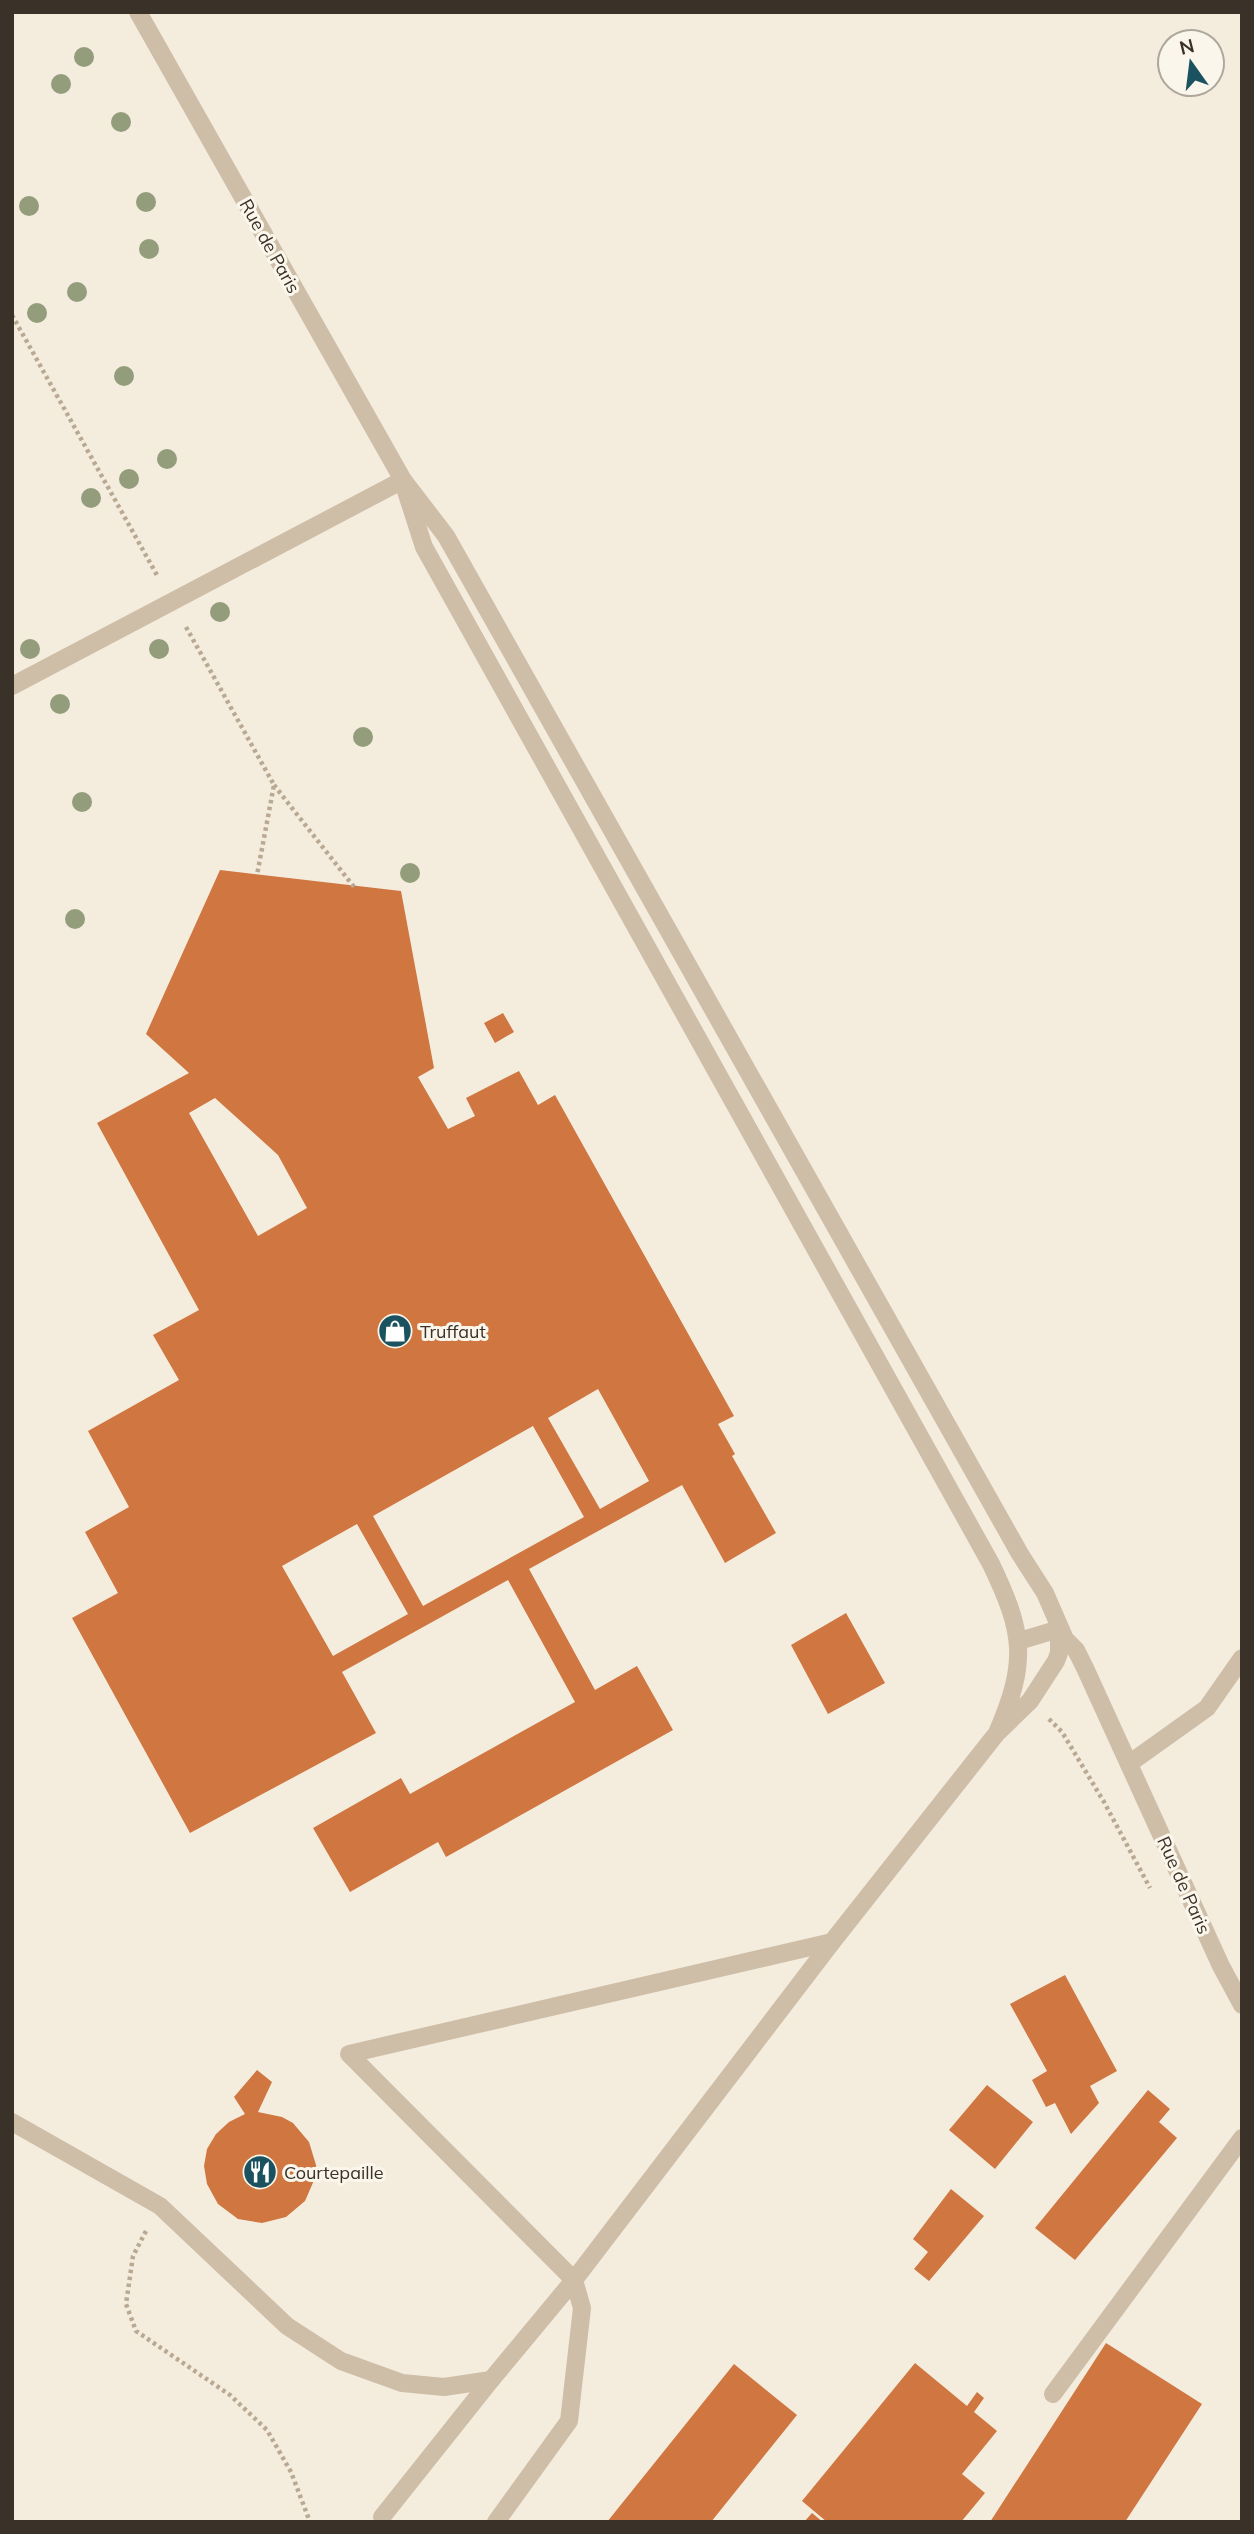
<svg xmlns="http://www.w3.org/2000/svg" width="1254" height="2534" font-family="Mulish,sans-serif">
	<rect width="100%" height="100%" fill="#f4edde"/>
	<!-- building -->
	<path fill="#cf7641" fill-rule="evenodd" d="M220 870 401 891 434 1068 418 1077 448 1129 475 1116 466 1098 519 1071 538 1105 555 1095 734 1416 718 1424 735 1454 732 1456 776 1533 725 1563 682 1485 529 1569 595 1690 637 1666 673 1730 446 1857 438 1842 350 1892 313 1828 401 1778 410 1794 575 1702 508 1580 342 1672 376 1733 190 1833 72 1618 118 1593 85 1532 129 1507 88 1431 179 1380 153 1335 199 1310 97 1123 189 1073 146 1034ZM215 1098 278 1155 307 1208 258 1236 189 1113ZM598 1389 649 1481 600 1509 548 1418ZM533 1426 584 1517 423 1606 373 1516ZM357 1524 408 1614 333 1656 282 1566Z
		M503 1013 514 1032 495 1043 484 1023Z
		M846 1613 885 1683 828 1714 791 1645Z
		M1065 1975 1117 2071 1090 2086 1099 2103 1071 2134 1055 2103 1046 2107 1032 2080 1047 2071 1010 2004Z
		M257 2070 272 2082 258 2112 282 2117 293 2123 309 2142 316 2165 315 2178 305 2201 286 2217 262 2223 238 2219 218 2204 207 2184 204 2166 207 2149 216 2134 229 2122 245 2114 234 2097Z
		M987 2085 1033 2122 995 2169 949 2130Z
		M1148 2090 1170 2109 1159 2122 1177 2138 1075 2260 1035 2228Z
		M951 2189 984 2216 929 2281 914 2269 928 2252 913 2239Z
		M1106 2343 1202 2404 1125 2522H990Z
		M915 2363 967 2406 977 2392 984 2398 974 2412 997 2431 962 2474 985 2493 961 2522H827L802 2501Z
		M734 2364 797 2415 711 2522H607Z
		M812 2513 823 2522H804Z"/>
	<g fill="none" stroke-linecap="round" stroke-linejoin="round">
		<!-- path -->
		<path stroke="#baa992" stroke-width="4.5" stroke-dasharray="3.5 3.5" stroke-linecap="butt" d="M12 315 158 577
			M186 627 274 785 257 875
			M274 785 354 887
			M1049 1719 1062 1732 1104 1802 1150 1888
			M146 2231 133 2256 126 2304 136 2331 230 2395 267 2430 291 2472 310 2522"/>
		<!-- service -->
		<path stroke="#cebea8" stroke-width="18" d="M12 686 403 480
			M1130 1763 1207 1708 1242 1658
			M12 2122 160 2206 287 2326 341 2361 402 2383 444 2387 491 2380
			M574 2280 349 2054 832 1942
			M1053 2394 1242 2138"/>
		<!-- minor -->
		<path stroke="#cebea8" stroke-width="18" d="M403 482 424 547 991 1564C1024 1633 1028 1661 997 1733
			M382 2517 491 2380 574 2280 832 1942 997 1733 1030 1701 1056 1661 1059 1653V1629L1019 1641
			M496 2522 569 2421 582 2308 574 2280"/>
		<!-- tertiary -->
		<path stroke="#cebea8" stroke-width="18" d="M138 12 403 480 446 536 1020 1554 1045 1593 1065 1639 1076 1650 1085 1668 1221 1966 1242 2005"/>
	</g>
	<!-- trees -->
	<g fill="#939d7b">
		<circle cx="84" cy="57" r="10"/>
		<circle cx="61" cy="84" r="10"/>
		<circle cx="121" cy="122" r="10"/>
		<circle cx="146" cy="202" r="10"/>
		<circle cx="29" cy="206" r="10"/>
		<circle cx="149" cy="249" r="10"/>
		<circle cx="77" cy="292" r="10"/>
		<circle cx="37" cy="313" r="10"/>
		<circle cx="124" cy="376" r="10"/>
		<circle cx="167" cy="459" r="10"/>
		<circle cx="129" cy="479" r="10"/>
		<circle cx="91" cy="498" r="10"/>
		<circle cx="220" cy="612" r="10"/>
		<circle cx="30" cy="649" r="10"/>
		<circle cx="159" cy="649" r="10"/>
		<circle cx="60" cy="704" r="10"/>
		<circle cx="363" cy="737" r="10"/>
		<circle cx="82" cy="802" r="10"/>
		<circle cx="410" cy="873" r="10"/>
		<circle cx="75" cy="919" r="10"/>
	</g>
	<!-- icons -->
	<defs>
		<g id="shop-disc" transform="scale(1.75)"><circle r="9.5" fill="#1b525f" stroke="#fbf6eb"/><path d="M-5-2.5h2.3a2.7 3.5 0 0 1 5.4 0H5L5.5 6h-11ZM-1.5-2.5h3a1.5 2.3 0 0 0-3 0Z" fill="#fff"/></g>
		<g id="restaurant-disc" transform="scale(1.75)"><circle r="9.5" fill="#1b525f" stroke="#fbf6eb"/><path d="M-5-6h1v4h1v-4h1v4h1v-4h1v5L-1.5 .5V6h-2V.5L-5-1ZM5-6V6H3V1.5H1.5Q1.5-4 5-6Z" fill="#fff"/></g>
	</defs>
	<g fill-rule="evenodd">
		<use href="#shop-disc" x="395" y="1331"/>
		<use href="#restaurant-disc" x="260" y="2172"/>
	</g>
	<g text-anchor="middle" dominant-baseline="central" stroke-width="6" stroke-linejoin="round" paint-order="stroke">
		<!-- street labels -->
		<g font-size="18" fill="#3a3129" stroke="#fbf6eb">
			<text transform="translate(270 246) rotate(61)">Rue de Paris</text>
			<text transform="translate(1184 1885) rotate(66)">Rue de Paris</text>
		</g>
		<!-- poi labels -->
		<g font-size="18" fill="#3a3129" stroke="#fbf6eb" text-anchor="start">
			<text x="420" y="1331">Truffaut</text>
			<text x="284" y="2172">Courtepaille</text>
		</g>
	</g>
	<!-- border -->
	<rect width="1254" height="2534" fill="none" stroke="#3a3129" stroke-width="28"/>
	<!-- north arrow -->
	<g transform="translate(1191 63) rotate(346)"><circle r="33" fill="#fbf6eb" stroke="#aea79d" stroke-width="2"/>
	<path d="M0-5L12 26L0 18L-12 26Z" fill="#1b525f"/>
	<text y="-10" font-size="19" font-weight="bold" text-anchor="middle" fill="#3a3129">N</text>
	</g>
</svg>
